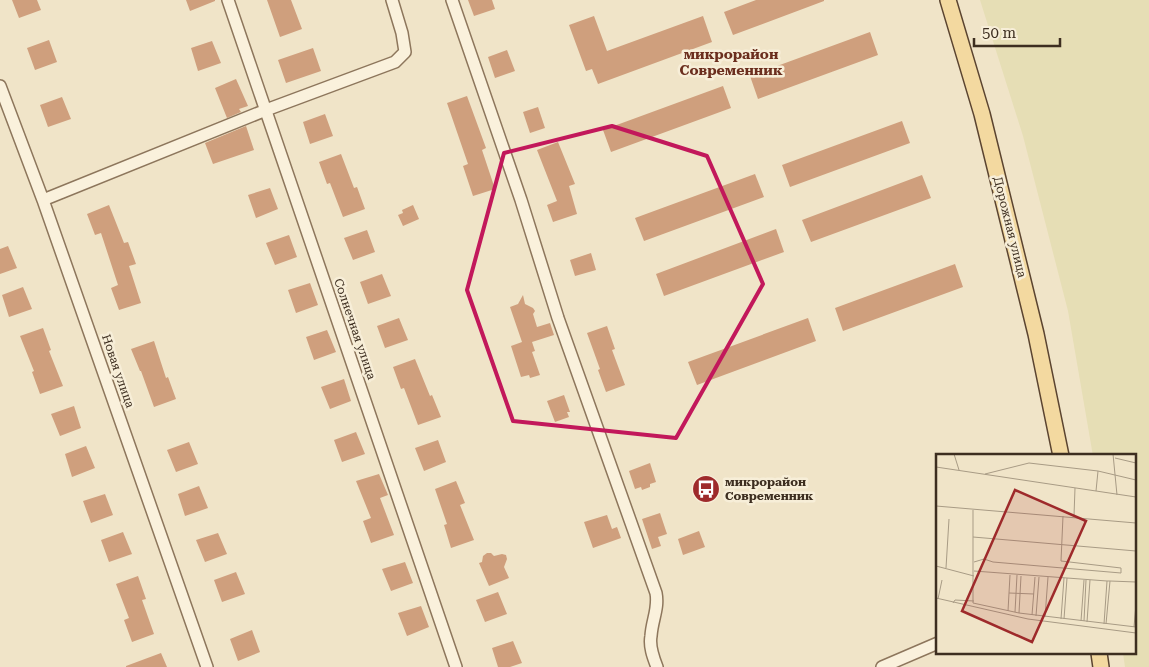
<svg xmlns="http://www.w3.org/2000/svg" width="1149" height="667" font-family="'Roboto Serif',serif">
	<rect width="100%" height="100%" fill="#f0e4c8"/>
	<!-- farmland -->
	<path fill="#e6deb5" d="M980 0H1149V667H1125L1123 653H1135V456H1093L1068 311 1023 136Z"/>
	<!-- building -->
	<path fill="#cf9f7d" d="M12 0H37L41 10 19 18Z
		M186 0H215V1L190 11Z
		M267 0H291L302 29 280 37Z
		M468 0H492L495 9 474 16Z
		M756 0H824V1L733 35 724 12Z
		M594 16 607 51 703 16 712 42 598 84 592 69 586 71 569 25Z
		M870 32 878 55 758 99 750 76Z
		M49 40 57 62 35 70 27 48Z
		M212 41 221 63 198 71 191 48Z
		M313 48 321 71 286 83 278 60Z
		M507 50 515 71 495 78 488 57Z
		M236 79 248 106 239 109 241 112 227 118 215 88Z
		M723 86 731 108 611 152 603 130Z
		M467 96 486 148 482 150 495 189 473 196 463 166 468 164 447 103Z
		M62 97 71 119 48 127 40 105Z
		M538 107 545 128 530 133 523 112Z
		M325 114 333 136 310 144 303 122Z
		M902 121 910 143 790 187 782 165Z
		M246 126 254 150 213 164 205 143Z
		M558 142 575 184 569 186 577 214 553 222 547 205 557 201 537 150Z
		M341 154 354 188 357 187 365 209 343 217 330 183 327 184 319 162Z
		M755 174 764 197 644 241 635 218Z
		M922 175 931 198 811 242 802 220Z
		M270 188 278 209 256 218 248 195Z
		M109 205 124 243 128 242 136 264 129 266 141 303 119 310 111 288 118 285 101 233 95 235 87 214Z
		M413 205 419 219 403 226 398 215 403 213 402 210Z
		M776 229 784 252 664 296 656 274Z
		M367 230 375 252 353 260 344 238Z
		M289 235 297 257 275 265 266 243Z
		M8 246 17 268 0 274V249Z
		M591 253 596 270 575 276 570 260Z
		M955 264 963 287 843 331 835 308Z
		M382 274 391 296 368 304 360 282Z
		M310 283 318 305 296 313 288 290Z
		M23 287 32 309 9 317 2 295Z
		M523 295 525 304 533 308 535 311 533 314 537 327 550 323 554 335 532 342 535 351 532 352 540 375 530 378 529 375 521 377 511 346 522 342 510 307 518 304Z
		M399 318 408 340 385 348 377 326Z
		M808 318 816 341 697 385 688 362Z
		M607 326 615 349 612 350 625 385 606 392 598 370 600 369 587 333Z
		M43 328 51 350 49 351 63 386 40 394 32 372 34 371 20 336Z
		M327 330 336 352 314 360 306 337Z
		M154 341 166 378 168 377 176 399 154 407 141 371H140L131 349Z
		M415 359 430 396 432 395 441 417 418 425 404 388 401 389 393 367Z
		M344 379 351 401 330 409 321 387Z
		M564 395 570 412H567L569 417 555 422 547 401Z
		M74 406 81 428 60 436 51 414Z
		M356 432 365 454 342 462 334 440Z
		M438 440 446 462 424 471 415 448Z
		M189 442 198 464 176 472 167 450Z
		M86 446 95 468 72 477 65 454Z
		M650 463 656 482 650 484V487L642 490 641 487 635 489 629 471Z
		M379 474 388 495 380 498 394 535 371 543 363 521 371 518 356 481Z
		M456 481 465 503 460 505 474 540 451 548 444 525 447 524 435 489Z
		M199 486 208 508 185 516 178 494Z
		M105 494 113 515 91 523 83 501Z
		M660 513 667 534 658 537 661 546 652 549 642 519Z
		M607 515 612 529 617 527 621 538 593 548 584 522Z
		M699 531 705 547 683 555 678 539Z
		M123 532 132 554 109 562 101 540Z
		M218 533 227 554 205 562 196 540Z
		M487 553H491L494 556 502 554 506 555 507 559 504 567 509 578 489 586 479 563 482 562 483 556Z
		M405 562 413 583 391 591 382 569Z
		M236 572 245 594 222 602 214 580Z
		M138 576 146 599 142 600 154 634 132 642 124 620 129 618 116 584Z
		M498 592 507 614 485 622 476 600Z
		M421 606 429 627 407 636 398 613Z
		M252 630 260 652 238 661 230 639Z
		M513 641 522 663 510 667H498L492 648Z
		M161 653 167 667H126V666Z"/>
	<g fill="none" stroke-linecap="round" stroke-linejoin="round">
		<!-- minor casing -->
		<g stroke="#8d765c" stroke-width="14">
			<path id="minor" d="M228 0 456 667
				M452 0 521 200 558 318 656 593C659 608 652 620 651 636 649 646 653 657 657 667
				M0 86 43 200 207 667
				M43 200 266 110 395 62 405 52 402 33 392 0
				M882 667 938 643"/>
		</g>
		<!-- major casing -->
		<g stroke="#5b4430" stroke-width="18">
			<path id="major" d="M948 0 982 114 1036 334 1061 456
				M1099 653 1101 667"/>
		</g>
		<!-- minor -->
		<use href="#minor" stroke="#faf1dc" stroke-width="11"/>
		<!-- major -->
		<use href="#major" stroke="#f3d9a0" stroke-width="15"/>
	</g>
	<!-- marked area -->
	<path fill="none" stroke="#c2185b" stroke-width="4" stroke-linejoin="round" d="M612 126 707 156 763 284 676 438 513 421 467 290 504 153Z"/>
	<!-- icons -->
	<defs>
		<g id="bus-disc" transform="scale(1.4375)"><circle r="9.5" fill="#9e2a2b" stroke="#f7eed8"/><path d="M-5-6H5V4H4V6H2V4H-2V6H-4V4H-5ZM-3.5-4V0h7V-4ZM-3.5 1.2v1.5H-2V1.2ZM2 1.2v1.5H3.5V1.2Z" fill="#fff"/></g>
	</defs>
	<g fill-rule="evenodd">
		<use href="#bus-disc" x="706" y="489"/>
	</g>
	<g text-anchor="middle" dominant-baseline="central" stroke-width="5" stroke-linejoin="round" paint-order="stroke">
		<!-- street labels -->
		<g font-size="12" fill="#3d2e20" stroke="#f7eed8">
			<text transform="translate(1010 227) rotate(76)">Дорожная улица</text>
			<text transform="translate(355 329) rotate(71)">Солнечная улица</text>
			<text transform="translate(118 371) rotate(71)">Новая улица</text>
		</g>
		<!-- poi labels -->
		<g font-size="12" font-weight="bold" fill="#3d2e20" stroke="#f7eed8" text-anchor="start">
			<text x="725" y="482">микрорайон<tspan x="725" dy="14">Современник</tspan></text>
		</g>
		<!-- neighbourhood labels -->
		<g font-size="14" font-weight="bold" fill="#6b2e1e" stroke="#f7eed8">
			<text x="731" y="54">микрорайон<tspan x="731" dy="16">Современник</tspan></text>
		</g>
	</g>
	<!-- overview -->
	<g transform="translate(936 454)">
		<rect width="200" height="200" fill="#f0e4c8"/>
		<path fill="none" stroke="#a89b85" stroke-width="1" d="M18 0 23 16M177 0 181 41M179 4 200 9M0 13 200 43M49 20 93 9 162 17 200 26M160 37 162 17M0 52 200 69M138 62 139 34M37 83 200 97M38 108 48 105 57 108 185 119V114L125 107 127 62M0 112 38 122M10 114 13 65M38 117 171 127 168 170M174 127 200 128M73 139 98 140M0 144 92 165 200 179M2 145 6 126M17 149 19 146 38 147M37 149 83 159 200 173M37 149V56M72 157 74 121M79 158 81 121M83 159 85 122M96 161 99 123M100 162 103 123M109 163 112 123M125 165 128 124M128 165 131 124M145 167 148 126M148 167 150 126M151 168 154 126M170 170 174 127H171M198 173 200 150"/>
		<path fill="#9e2a2b" fill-opacity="0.15" stroke="#9e2a2b" stroke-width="2.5" d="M79 36 150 67 96 188 26 157Z"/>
		<rect width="200" height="200" fill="none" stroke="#3d2e20" stroke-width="2.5"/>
	</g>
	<!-- scale -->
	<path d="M974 38v8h86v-8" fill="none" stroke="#3d2e20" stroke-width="2.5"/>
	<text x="982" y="38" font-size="15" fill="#3d2e20" stroke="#f7eed8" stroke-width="4" paint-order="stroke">50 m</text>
</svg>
